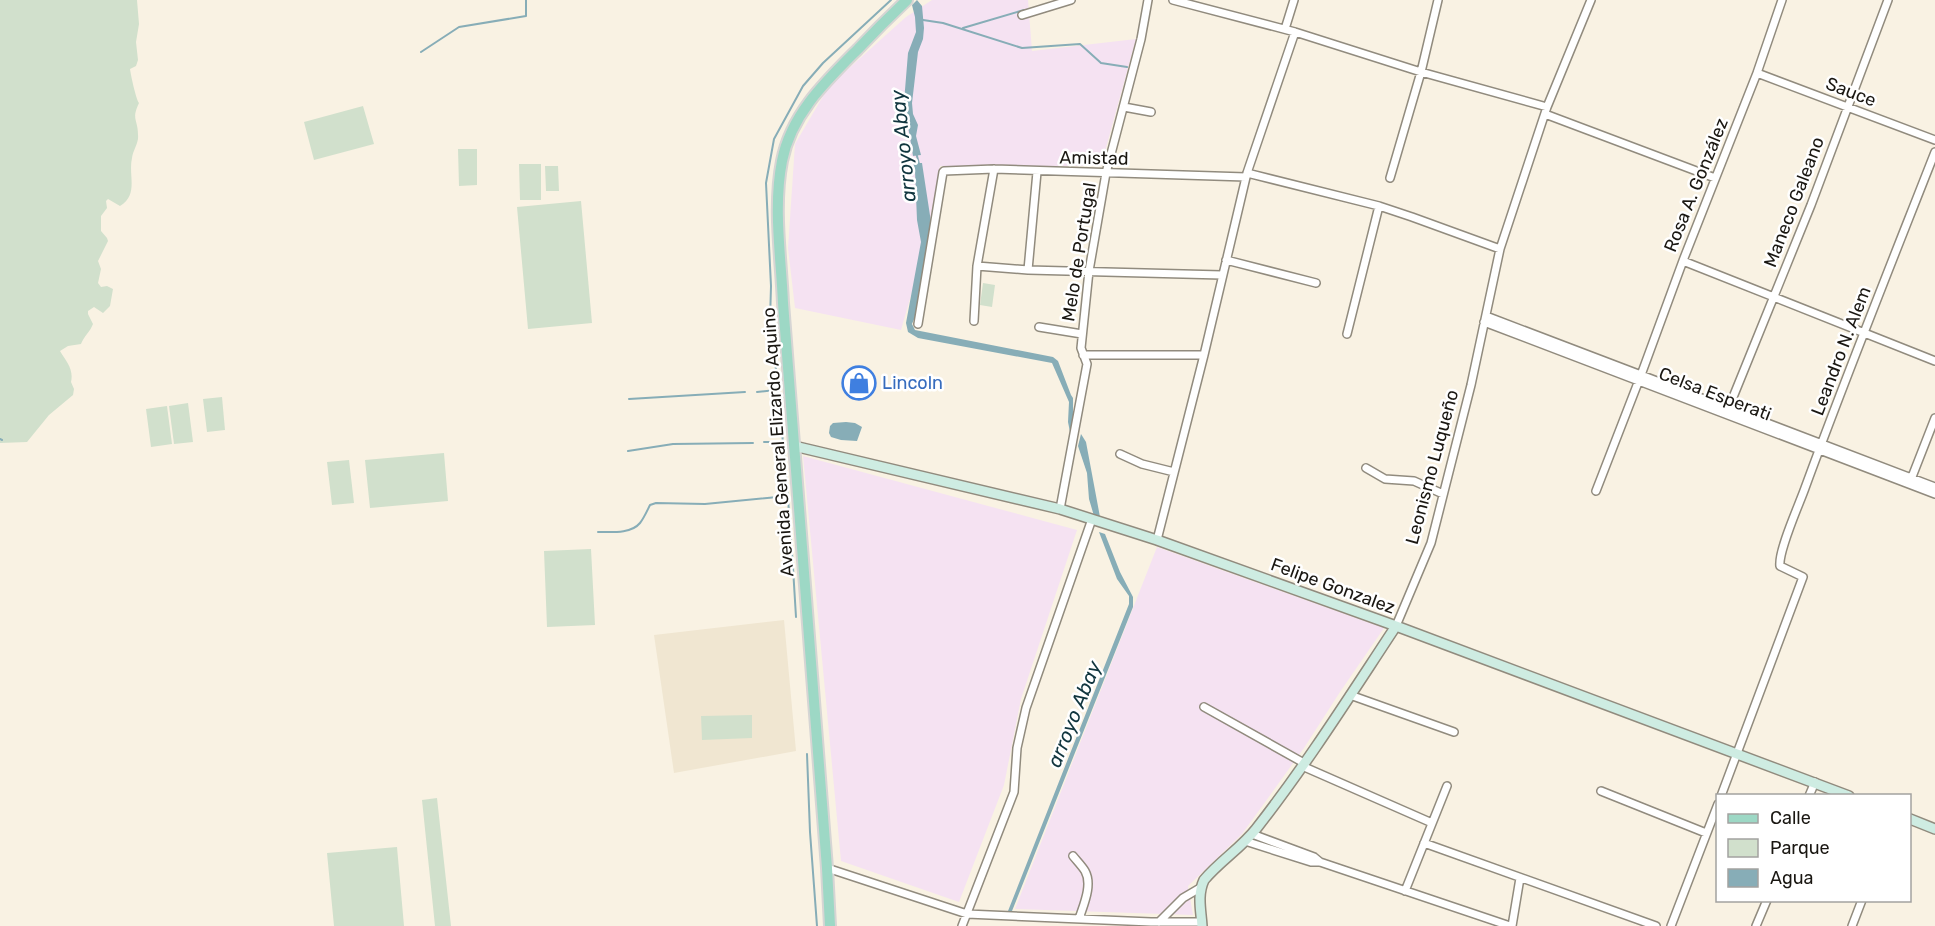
<svg xmlns="http://www.w3.org/2000/svg" width="1935" height="926" font-family="Rubik,sans-serif">
	<rect width="100%" height="100%" fill="#f9f2e3"/>
	<!-- industrial -->
	<path fill="#f5e2f2" d="M932 0H1028L1032 51 1136 39 1101 166H940L926 243 901 330 795 308 788 248 795 144 829 86 906 17Z
		M803 456 1077 530 1021 699 1004 785 959 902 841 861Z
		M1157 547 1384 628 1340 692 1304 748 1242 834 1188 886 1193 915 1015 909Z"/>
	<!-- built -->
	<path fill="#f0e6d1" d="M784 620 796 751 674 773 654 635Z"/>
	<!-- green -->
	<path fill="#d1e0cc" d="M0 0H137L139 24 136 42 138 60 136 66 130 69C131 76 136 99 139 103 131 120 138 119 138 135 139 143 133 150 132 158 128 175 139 195 120 206L108 199 106 201 107 208 101 216V231L107 238 108 241 98 261 101 269 98 283 101 287 107 286 113 289 110 306 103 313 94 307 88 311V314L93 324C90 332 84 336 81 344L68 346 60 351C66 361 74 369 71 382L74 389 73 395 49 415 27 442 0 443Z
		M363 106 374 144 314 160 304 122Z
		M458 149H477V185L459 186Z
		M519 164H541V200H520Z
		M545 166H558L559 191H546Z
		M581 201 592 323 528 329 517 207Z
		M983 283 995 285 992 307 980 305Z
		M222 397 225 430 207 432 203 399Z
		M188 403 193 442 174 444 169 406Z
		M167 406 172 444 151 447 146 409Z
		M444 453 448 501 370 508 365 460Z
		M349 460 354 503 332 505 327 462Z
		M591 549 595 625 547 627 544 551Z
		M752 715V738L702 740 701 716Z
		M437 798 451 926H435L422 800Z
		M397 847 404 926H334L327 853Z"/>
	<!-- water -->
	<path fill="#87adb7" d="M917 0 922 6 924 28 923 39 918 52 912 103 913 114 918 125 916 136 921 155 913 156 904 102 908 53 916 32 915 17 912 5Z
		M913 163H922L931 222 915 317 912 324 915 330 1053 357 1058 361 1071 395 1073 398V419L1070 432 1068 422 1069 402 1052 363 918 338 908 332 906 323 921 242 917 220 915 171Z
		M846 422 855 423 862 427 857 441 841 440 831 437 829 433 830 426 833 423Z
		M1081 434 1086 442 1100 517 1094 516 1089 499 1087 473 1078 446Z
		M1099 532 1105 534 1120 572 1133 597V607L1012 911H1008L1129 604V596L1117 579Z"/>
	<g fill="none" stroke-linecap="round" stroke-linejoin="round">
		<!-- stream -->
		<path stroke="#87adb7" stroke-width="2" d="M923 20 943 23 1022 48 1080 44 1101 63 1127 67
			M963 28 1024 10
			M421 52 459 27 526 16V0
			M916 152 919 164
			M770 321 771 286 766 183 774 139 803 86 823 63 891 0
			M774 348 775 353C776 387 781 419 784 453 789 508 793 562 796 617
			M757 392 776 390
			M629 399 745 392
			M0 439 2 440
			M764 442H782
			M628 451 673 444 753 443
			M598 532C611 532 631 534 640 523 644 518 647 511 650 505L656 503 705 504 788 496
			M807 754 810 832 817 926"/>
		<!-- street casing -->
		<g stroke="#918b7e" stroke-width="10">
			<path id="street" d="M1173 0 1295 32 1421 72 1547 107
				M1022 15 1071 0
				M1285 29 1294 0
				M1757 73 1935 140
				M1124 107 1151 112
				M1545 114 1715 178
				M1247 173 1379 206 1412 217 1500 249
				M1390 178 1421 72 1438 0
				M1226 260 1316 283
				M1683 261 1935 361
				M977 266 1028 270 1222 275
				M1028 270 1037 172
				M1486 316 1935 487
				M974 321 977 266 994 169
				M1484 322 1935 494
				M918 324 943 172 944 171 994 169 1246 177
				M1039 327 1082 334
				M1347 334 1379 206
				M1083 355H1204
				M1727 412 1811 205 1888 0
				M1120 454 1142 464 1174 472
				M1366 468 1385 479 1414 481 1443 494
				M1910 482 1935 418
				M1596 491 1641 375 1684 258 1757 73 1782 0
				M1060 509 1087 364 1081 348 1089 271 1106 173 1141 39 1148 0
				M1157 540 1204 355 1247 173 1295 32
				M1396 626 1431 543 1471 385 1500 249 1547 107 1591 0
				M1350 695 1454 732
				M1204 707 1304 763
				M1302 766 1432 823
				M1601 791 1706 833
				M1721 796 1803 577 1780 566C1778 551 1799 505 1805 488 1846 376 1891 264 1935 152
				M1809 796 1815 782
				M1252 834 1314 857 1320 862
				M1245 841 1311 862H1320L1510 926
				M1424 843 1656 926
				M1073 856C1077 861 1082 866 1085 871 1093 885 1083 906 1079 919
				M827 868 967 914 1151 922H1202
				M1405 891 1447 786
				M1159 922 1183 898 1200 888
				M962 926 1014 792 1017 748 1026 708 1092 519
				M1512 926 1520 878
				M1671 926 1718 804
				M1756 926 1767 900
				M1852 926 1862 900"/>
		</g>
		<!-- secondary casing -->
		<g stroke="#918b7e" stroke-width="12">
			<path id="secondary" d="M794 446 1060 509 1157 540 1396 626 1849 796
				M1910 819 1935 829
				M1202 926C1201 910 1197 895 1204 880 1220 861 1241 848 1256 829 1307 764 1351 694 1396 626"/>
		</g>
		<!-- primary casing -->
		<g stroke="#d6d5d4" stroke-width="14">
			<path id="primary" d="M830 926 827 868 783 303C781 257 773 207 782 161 791 114 826 81 858 49 874 32 890 16 907 0"/>
		</g>
		<!-- street -->
		<use href="#street" stroke="#fff" stroke-width="7"/>
		<!-- secondary -->
		<use href="#secondary" stroke="#ceece2" stroke-width="9"/>
		<!-- primary -->
		<use href="#primary" stroke="#9dd8c5" stroke-width="10"/>
	</g>
	<!-- icons -->
	<defs>
		<g id="shop-ring" transform="scale(1.725)"><circle r="9.5" fill="#fff" stroke="#3f7fe0" stroke-width="1.5"/><path d="M-5-2.5h2.3a2.7 3.5 0 0 1 5.4 0H5L5.5 6h-11ZM-1.5-2.5h3a1.5 2.3 0 0 0-3 0Z" fill="#3f7fe0"/></g>
	</defs>
	<g fill-rule="evenodd">
		<use href="#shop-ring" x="859" y="383"/>
	</g>
	<g text-anchor="middle" dominant-baseline="central" stroke-width="5" stroke-linejoin="round" paint-order="stroke">
		<!-- street labels -->
		<g font-size="18" fill="#1a1712" stroke="#fff">
			<text transform="translate(1851 92) rotate(21)">Sauce</text>
			<text transform="translate(1094 158) rotate(1)">Amistad</text>
			<text transform="translate(1696 185) rotate(-68)">Rosa A. González</text>
			<text transform="translate(1794 202) rotate(-69)">Maneco Galeano</text>
			<text transform="translate(1079 252) rotate(-81)">Melo de Portugal</text>
			<text transform="translate(1841 351) rotate(-69)">Leandro N. Alem</text>
			<text transform="translate(1715 394) rotate(21)">Celsa Esperati</text>
			<text transform="translate(778 442) rotate(-94)">Avenida General Elizardo Aquino</text>
			<text transform="translate(1432 467) rotate(-75)">Leonismo Luqueño</text>
			<text transform="translate(1333 586) rotate(20)">Felipe Gonzalez</text>
		</g>
		<!-- shop labels -->
		<g font-size="18" fill="#366cbe" stroke="#fff" text-anchor="start">
			<text x="882" y="383">Lincoln</text>
		</g>
		<!-- water labels -->
		<g font-size="20" font-style="italic" fill="#10353e" stroke="#fff">
			<text transform="translate(903 146) rotate(-96)">arroyo Abay</text>
			<text transform="translate(1074 714) rotate(-68)">arroyo Abay</text>
		</g>
	</g>
	<!-- legend -->
	<rect x="1716" y="794" width="195" height="108" fill="#ffffff" stroke="#a3a2a0" stroke-width="1.5"/>
	<rect x="1728" y="814" width="30" height="9" fill="#9dd8c5" stroke="#a3a2a0" stroke-width="1.5"/>
	<text x="1770" y="824" font-size="18" fill="#1a1712">Calle</text>
	<rect x="1728" y="839" width="30" height="18" fill="#d1e0cc" stroke="#a3a2a0" stroke-width="1.5"/>
	<text x="1770" y="854" font-size="18" fill="#1a1712">Parque</text>
	<rect x="1728" y="869" width="30" height="18" fill="#87adb7" stroke="#a3a2a0" stroke-width="1.5"/>
	<text x="1770" y="884" font-size="18" fill="#1a1712">Agua</text>
</svg>
